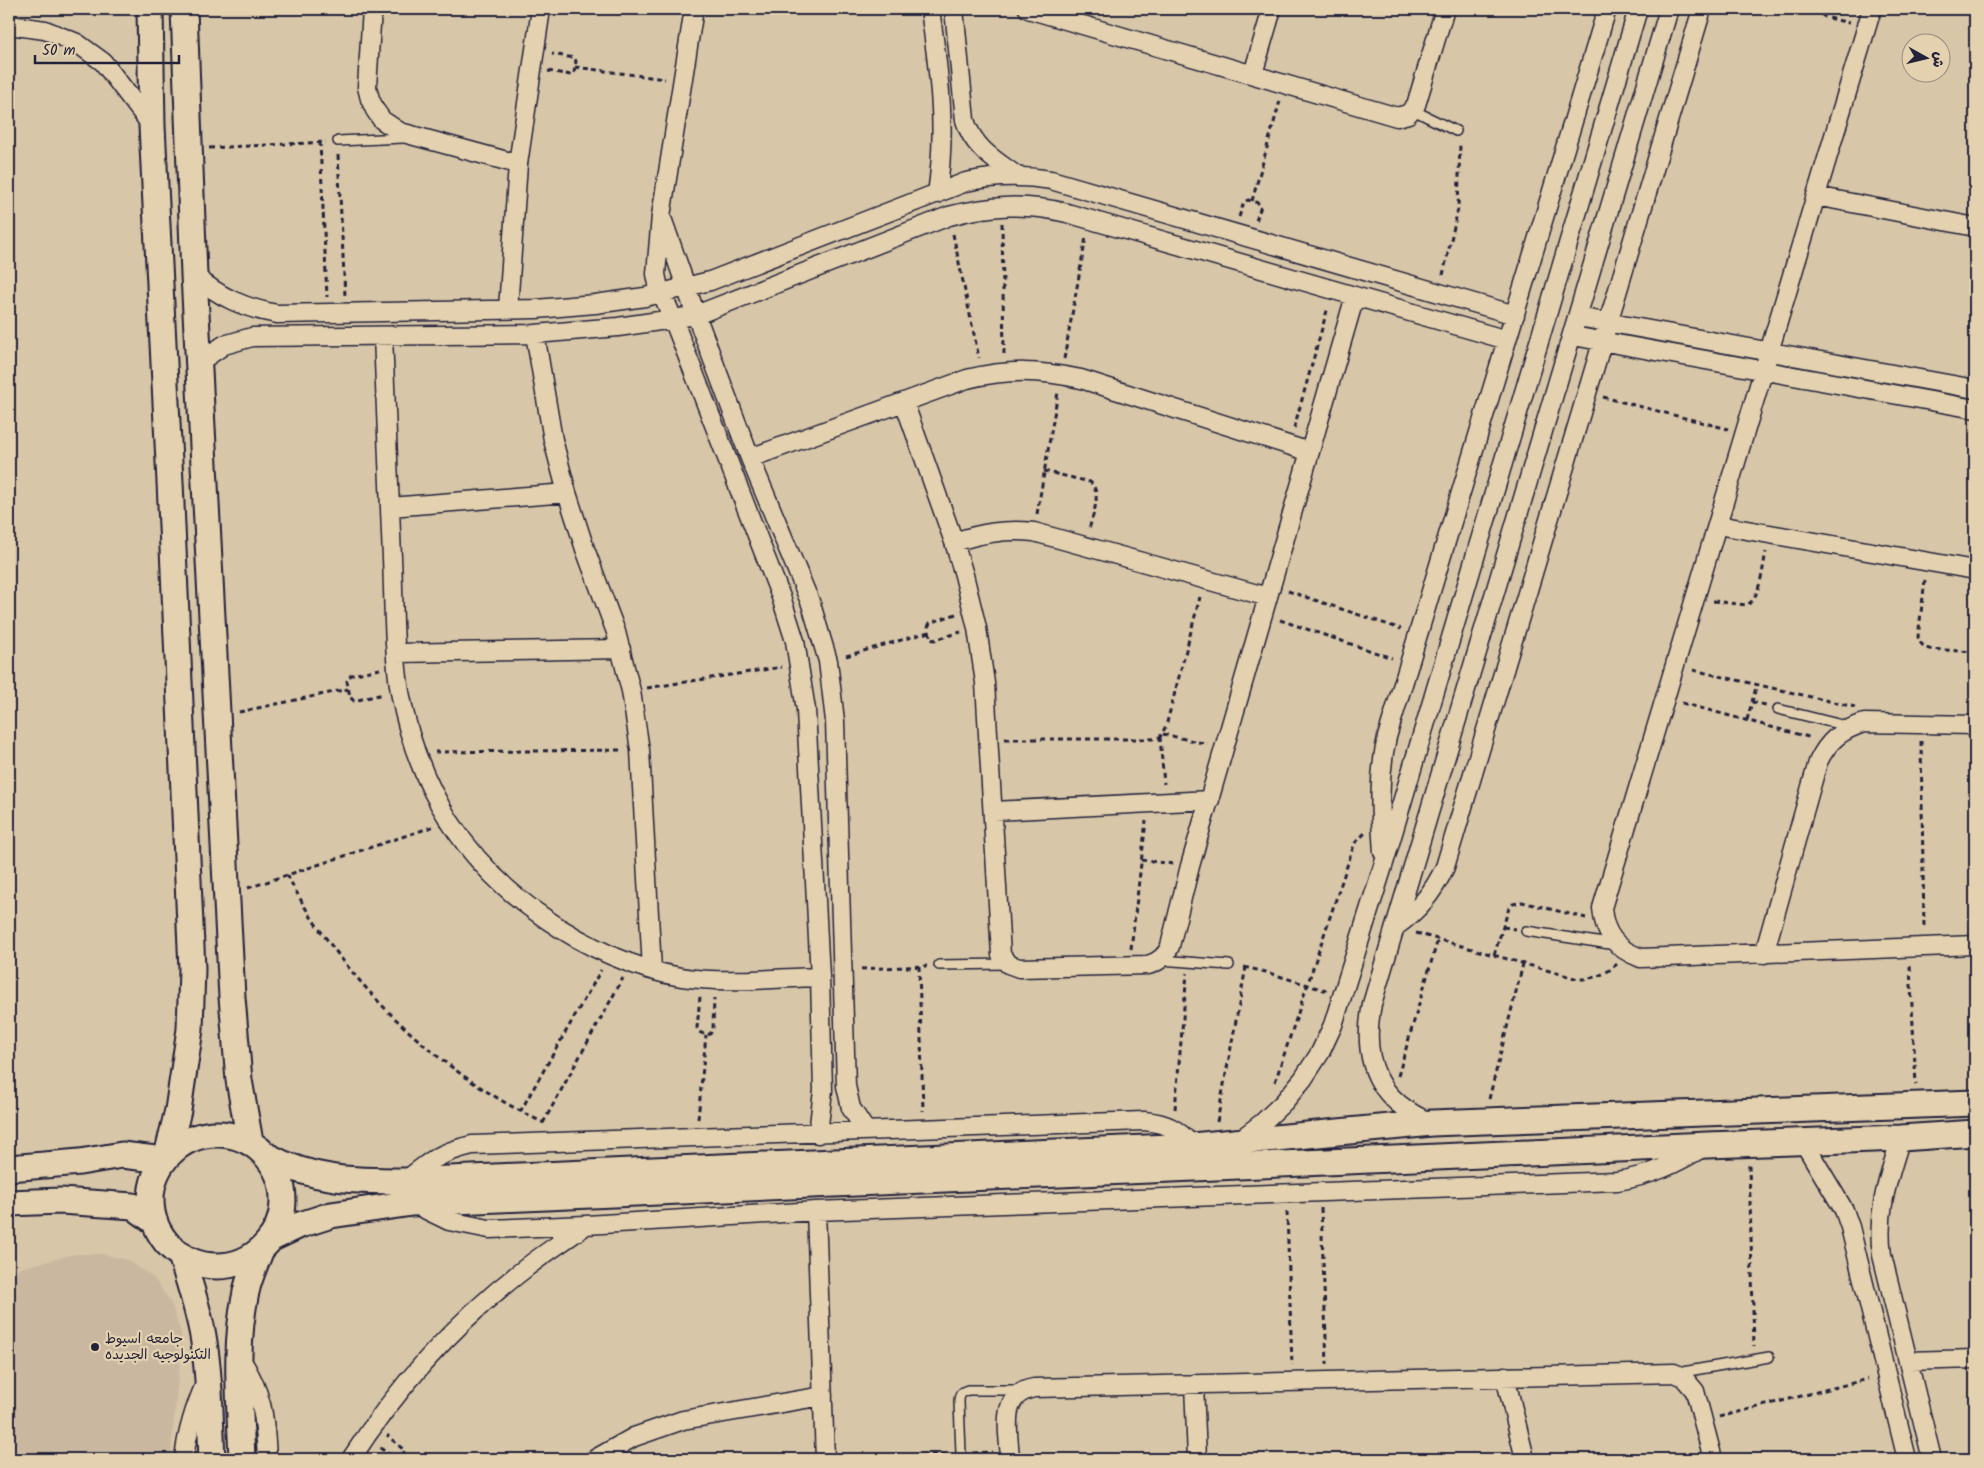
<svg xmlns="http://www.w3.org/2000/svg" width="1984" height="1468" font-family="Kalam,'Playpen Sans Arabic',sans-serif">
	<rect width="100%" height="100%" fill="#d8c6a8"/>
	<filter id="ink" filterUnits="userSpaceOnUse"><feTurbulence type="fractalNoise" baseFrequency=".02" numOctaves="2"/><feDisplacementMap in="SourceGraphic" scale="10" xChannelSelector="R" yChannelSelector="G"/><feConvolveMatrix kernelMatrix="1 2 1 2 8 2 1 2 1" color-interpolation-filters="sRGB"/></filter>
	<g filter="url(#ink)">
		<!-- built -->
		<path fill="#c9b89f" d="M75 1254H103L128 1260 154 1278 171 1303 181 1334 180 1360 170 1459H9V1271Z"/>
		<g fill="none" stroke-linecap="round" stroke-linejoin="round">
			<!-- lane casing -->
			<g stroke="#22223b" stroke-width="12">
				<path id="lane" d="M1413 110 1456 131
					M338 141 403 138
					M1778 709 1850 727
					M1526 931 1616 945
					M1160 960 1229 965
					M939 965 1007 964
					M1677 1373 1769 1357
					M961 1453 959 1402C959 1395 961 1392 968 1390H1021"/>
			</g>
			<!-- street casing -->
			<g stroke="#22223b" stroke-width="21">
				<path id="street" d="M372 9 367 87 370 99 375 110 382 120 400 132 518 164
					M694 9 661 216 656 274 658 284 673 319 781 597 795 641 806 710 820 977 823 1090 818 1134
					M930 9C939 75 947 127 937 194
					M954 9 965 120C973 148 995 160 1017 176
					M1028 9 1397 117 1408 114 1416 105 1445 9
					M1872 9 1602 908C1604 934 1616 949 1641 958L1975 945
					M9 25 45 30 77 43 103 62 152 126
					M1253 74 1272 9
					M1816 196 1975 227
					M663 221 696 315 750 458 811 604 828 661 835 721 846 1086 851 1108 866 1131
					M194 275C219 297 244 308 277 314L536 309 595 304 645 297 710 281 966 182C996 175 1022 175 1051 180L1515 315
					M508 309 518 164 541 9
					M1578 317 1975 389
					M535 334 553 440 567 493 585 549 616 632 631 691 640 750 652 970
					M383 336C386 410 389 484 392 558 394 602 393 649 400 692 417 787 466 865 546 919 585 946 634 969 681 977 726 984 774 978 820 977
					M1573 336 1975 409
					M199 362 224 345 252 337 535 334 618 327 673 319 696 315 949 216C990 205 1026 203 1067 213L1507 340
					M904 402 954 542 964 575 977 628 985 683 1001 955 1008 964 1019 968 1148 965C1159 962 1166 956 1170 946L1190 866 1355 296
					M750 458 967 379C1009 369 1039 370 1081 379L1310 452
					M390 507 567 493
					M1718 525 1975 570
					M954 542C983 533 1004 529 1034 532L1268 597
					M397 653 621 649
					M993 811 1210 800
					M1383 852C1380 812 1378 776 1387 737L1607 9
					M1395 927C1418 911 1433 893 1445 867L1702 9
					M1764 954 1818 762C1828 741 1841 730 1864 723L1975 725
					M1432 1123C1377 1101 1361 1060 1372 1004L1669 9
					M1901 1138C1888 1179 1876 1212 1882 1255L1932 1459
					M1237 1142 1262 1123 1284 1102 1303 1079 1320 1053 1333 1025 1384 863 1638 9
					M1804 1143 1844 1210 1850 1227 1907 1459
					M405 1181C431 1160 439 1153 472 1145L1144 1121C1166 1123 1179 1129 1192 1146
					M414 1204 449 1221 489 1229 586 1225 816 1211 1617 1181C1650 1176 1676 1164 1705 1146
					M816 1211 825 1459
					M239 1356C263 1393 265 1416 267 1459
					M1908 1361 1975 1359
					M1505 1376 1525 1459
					M1194 1384 1197 1459
					M184 1459C187 1431 195 1406 207 1380
					M351 1459C398 1386 459 1319 527 1267 546 1252 567 1239 586 1225
					M595 1459 634 1437 683 1420 823 1396
					M1010 1459C1009 1432 998 1394 1034 1388L1674 1373 1683 1377 1695 1391 1713 1459"/>
			</g>
			<!-- secondary casing -->
			<g stroke="#22223b" stroke-width="29">
				<path id="secondary" d="M150 9 152 126 170 482 192 969 190 1029 178 1110 167 1156
					M184 9 194 275 232 997 239 1080 250 1142
					M151 1200a66 66 0 1 1 132 0a66 66 0 1 1-132 0Z
					M267 1156C313 1181 355 1181 405 1181L1192 1146 1432 1123 1975 1103
					M9 1168 80 1162 122 1155 164 1160
					M9 1203 61 1201 133 1206 155 1222
					M270 1239 300 1225 331 1215 412 1203 1707 1145 1901 1138 1975 1133
					M181 1255C189 1282 198 1308 203 1336 210 1377 210 1418 212 1459
					M242 1459C240 1404 234 1347 246 1292 249 1277 256 1263 261 1249"/>
			</g>
			<!-- path -->
			<path stroke="#22223b" stroke-width="3" stroke-dasharray="5 4" stroke-linecap="butt" d="M1814 9 1825 17 1849 23
				M575 67 665 79
				M548 71 571 75 574 73 576 61 574 58 552 54
				M320 142 327 297
				M209 148 326 142
				M338 155 345 296
				M1252 201 1280 101
				M1239 217 1244 202 1248 200 1258 203 1261 206 1256 221
				M1002 223 1004 355
				M953 234 979 358
				M1443 275 1458 209 1460 143
				M1064 359 1086 237
				M1603 397 1728 429
				M1294 428 1328 307
				M1044 471 1090 482C1103 493 1092 516 1089 530
				M1037 514 1058 392
				M1925 580 1918 637C1920 643 1922 646 1929 649L1975 652
				M1288 591 1401 629
				M1713 601 1746 605C1760 601 1763 565 1766 552
				M956 614 930 623 928 627 931 639 934 640 961 632
				M1280 620 1392 658
				M846 656 929 632
				M380 669 351 675 347 681 350 697 354 701 383 694
				M1693 670 1855 707
				M647 688 782 667
				M1752 702 1766 705
				M1682 703 1812 738
				M239 712 348 689
				M1747 720 1757 684
				M1163 734 1207 744
				M1160 737 1164 784
				M1005 739H1152L1160 737 1166 726 1200 597
				M1921 741 1924 930
				M435 752 624 750
				M1141 860 1173 864
				M287 875C298 895 309 916 323 934 380 1014 455 1081 544 1123
				M248 888 432 827
				M1503 927 1515 929
				M1416 933 1578 979C1594 979 1605 975 1617 964
				M1131 949 1146 821
				M1494 955 1509 908 1513 904 1522 902 1586 918
				M919 966 923 1111
				M1910 966 1916 1085
				M1244 967 1266 972 1327 991
				M861 969 927 966
				M700 997 697 1028 699 1032 706 1035 710 1034 713 1029 714 998
				M1398 1076 1438 939
				M1275 1082 1352 851 1355 843 1365 833
				M1489 1099 1523 964
				M1175 1109 1187 973
				M520 1112 601 970
				M698 1119 706 1035
				M1217 1122 1246 967
				M543 1123 623 978
				M1749 1165 1754 1346
				M1321 1208 1327 1364
				M1287 1212 1292 1365
				M1719 1417 1868 1379
				M380 1448 396 1459H399L405 1451 387 1435
				M973 1453 992 1452
				M841 1459 949 1454"/>
			<!-- lane -->
			<use href="#lane" stroke="#e4d1af" stroke-width="9"/>
			<!-- street -->
			<use href="#street" stroke="#e4d1af" stroke-width="18"/>
			<!-- secondary -->
			<use href="#secondary" stroke="#e4d1af" stroke-width="25"/>
		</g>
	</g>
	<!-- markers -->
	<circle fill="#22223b" stroke="#e4d1af" stroke-width="2" cx="95" cy="1347" r="5"/>
	<g text-anchor="middle" dominant-baseline="central" stroke-width="4.5" stroke-linejoin="round" paint-order="stroke">
		<!-- poi labels -->
		<g font-size="14" fill="#22223b" stroke="#e4d1af" text-anchor="start">
			<text x="105" y="1339">جامعه اسيوط<tspan x="105" dy="16">التكنولوجيه الجديده</tspan></text>
		</g>
	</g>
	<!-- margin -->
	<rect width="1984" height="1468" fill="none" stroke="#e4d1af" stroke-width="30"/>
	<rect x="15" y="15" width="1954" height="1438" fill="none" stroke="#22223b" stroke-width="2" filter="url(#ink)"/>
	<!-- north arrow -->
	<g transform="translate(1926 58) rotate(98)"><circle r="24" fill="#e4d1af" stroke="#968b81"/>
	<path d="M0-4L9 19L0 12L-9 19Z" fill="#22223b"/>
	<text y="-8" font-size="14" font-weight="bold" text-anchor="middle" fill="#22223b">ش</text>
	</g>
	<!-- scale -->
	<path d="M35 55v8h144v-8" fill="none" stroke="#22223b" stroke-width="2.5"/>
	<text x="42" y="55" font-size="15" fill="#22223b" stroke="#e4d1af" stroke-width="4" paint-order="stroke">50 m</text>
</svg>
